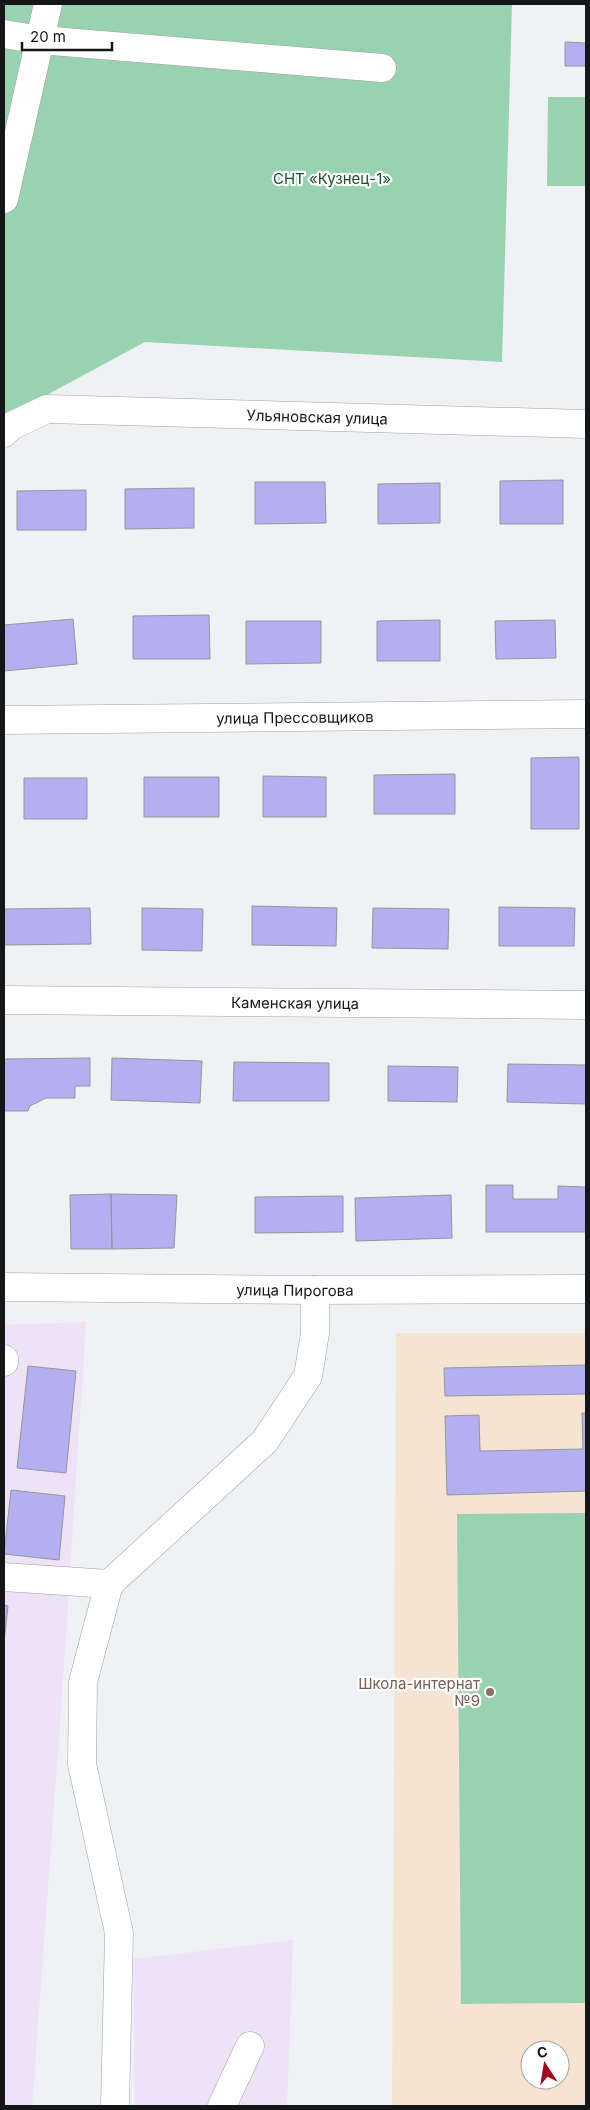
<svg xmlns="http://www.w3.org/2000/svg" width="590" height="2110" font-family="Inter,sans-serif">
	<rect width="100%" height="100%" fill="#eff1f5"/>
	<!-- industrial -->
	<path fill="#eee2f6" d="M86 1322 62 1696 32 2106H4V1325Z
		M293 1940 287 2106H135L133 1959Z"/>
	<!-- education -->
	<path fill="#f6e4d3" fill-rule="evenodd" d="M396 1333H586V2106H392ZM530 2050H560V2080H530Z"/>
	<!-- green -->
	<path fill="#99d2b0" d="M4 4H512L502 362 145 342 4 418Z
		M548 97H586V186H547Z
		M586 1513V2003L461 2004 457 1514Z"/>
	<!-- building -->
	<path fill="#b3aff1" stroke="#969699" d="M565 42 586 43V66H565Z
		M563 480V524H500V481Z
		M255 482H325L326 523 255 524Z
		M440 483V523L378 524V484Z
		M194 488V528L125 529V489Z
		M86 490V530H17V491Z
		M209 615 210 659H133V616Z
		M73 619 77 664 4 671V625Z
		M440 620V661H377V621Z
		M555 620 556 658 496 659 495 621Z
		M246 621H321V663L246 664Z
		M579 757V829H531V758Z
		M455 774V814H374V775Z
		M263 776 326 777V817H263Z
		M144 777H219V817H144Z
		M24 778H87V819H24Z
		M252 906 337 908 336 946 252 945Z
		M499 907 575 908 574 946H499Z
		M90 908 91 944 4 945V909Z
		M142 908 203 909 202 951 142 950Z
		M373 908 449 909 448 949 372 948Z
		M90 1058V1086H75V1098H46L30 1106 28 1111H4V1059Z
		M112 1058 202 1061 200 1103 111 1100Z
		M234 1062 329 1063V1101H233Z
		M508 1064 586 1065V1104L507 1102Z
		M388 1066 458 1067 457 1102 388 1101Z
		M486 1185H513V1199H558V1186L586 1187V1232H486Z
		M111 1194 177 1195 174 1248 112 1249Z
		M111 1194 112 1249H71L70 1195Z
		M451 1195 452 1238 356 1241 355 1198Z
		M343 1196V1232L255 1233V1197Z
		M586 1365V1394L445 1396 444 1368Z
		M28 1366 76 1371 66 1473 17 1468Z
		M582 1413H586V1491L447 1495 445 1416 479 1415 480 1451 583 1449Z
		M11 1490 65 1496 59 1560 4 1554Z
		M4 1605 8 1606 4 1642Z"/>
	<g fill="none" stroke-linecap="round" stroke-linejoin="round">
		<!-- minor casing -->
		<g stroke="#9fa1a4" stroke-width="29">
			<g id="minor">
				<path d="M4 34 40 40 382 68"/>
				<path d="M4 199 48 4"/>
				<path id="s1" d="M4 433 11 426 47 409 586 424"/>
				<path id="s2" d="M4 720 586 714"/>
				<path id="s3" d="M4 1000 586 1005"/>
				<path id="s4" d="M4 1287 315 1290 586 1289"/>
				<path d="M4 1362V1359"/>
				<path d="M4 1577 109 1584"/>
				<path d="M115 2106 119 1933 82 1764 83 1682 109 1584 265 1441 308 1376 315 1333V1290"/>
				<path d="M222 2106 250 2046"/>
			</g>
		</g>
		<!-- minor -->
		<use href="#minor" stroke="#fff" stroke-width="28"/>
	</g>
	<!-- markers -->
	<circle fill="#8d6e63" stroke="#fff" stroke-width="2" cx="490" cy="1692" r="5"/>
	<g text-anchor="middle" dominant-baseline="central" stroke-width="4.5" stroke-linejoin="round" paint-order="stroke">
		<!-- park labels -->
		<g font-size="15" fill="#194f34" stroke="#fff">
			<text x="332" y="178">СНТ «Кузнец-1»</text>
		</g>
		<!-- street labels -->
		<g font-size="15" fill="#151617" stroke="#fff">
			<text stroke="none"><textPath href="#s1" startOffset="320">Ульяновская улица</textPath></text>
			<text stroke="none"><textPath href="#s2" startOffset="291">улица Прессовщиков</textPath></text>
			<text stroke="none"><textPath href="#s3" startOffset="291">Каменская улица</textPath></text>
			<text stroke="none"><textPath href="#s4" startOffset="291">улица Пирогова</textPath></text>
		</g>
		<!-- education labels -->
		<g font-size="15" fill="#785e54" stroke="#fff" text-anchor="end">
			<text x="480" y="1683">Школа-интернат<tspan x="480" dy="17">№9</tspan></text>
		</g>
	</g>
	<!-- border -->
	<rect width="590" height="2110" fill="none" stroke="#151617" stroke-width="10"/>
	<!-- north arrow -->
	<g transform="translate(545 2065) rotate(348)"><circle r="24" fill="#ffffff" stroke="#a1a2a2"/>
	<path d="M0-4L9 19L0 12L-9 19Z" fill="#a3071d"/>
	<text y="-8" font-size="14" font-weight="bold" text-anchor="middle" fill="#151617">С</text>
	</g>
	<!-- scale -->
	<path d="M22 42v8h90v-8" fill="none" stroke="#151617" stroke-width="2.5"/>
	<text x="30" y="42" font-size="15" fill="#151617" stroke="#ffffff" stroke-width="4" paint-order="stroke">20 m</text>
</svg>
